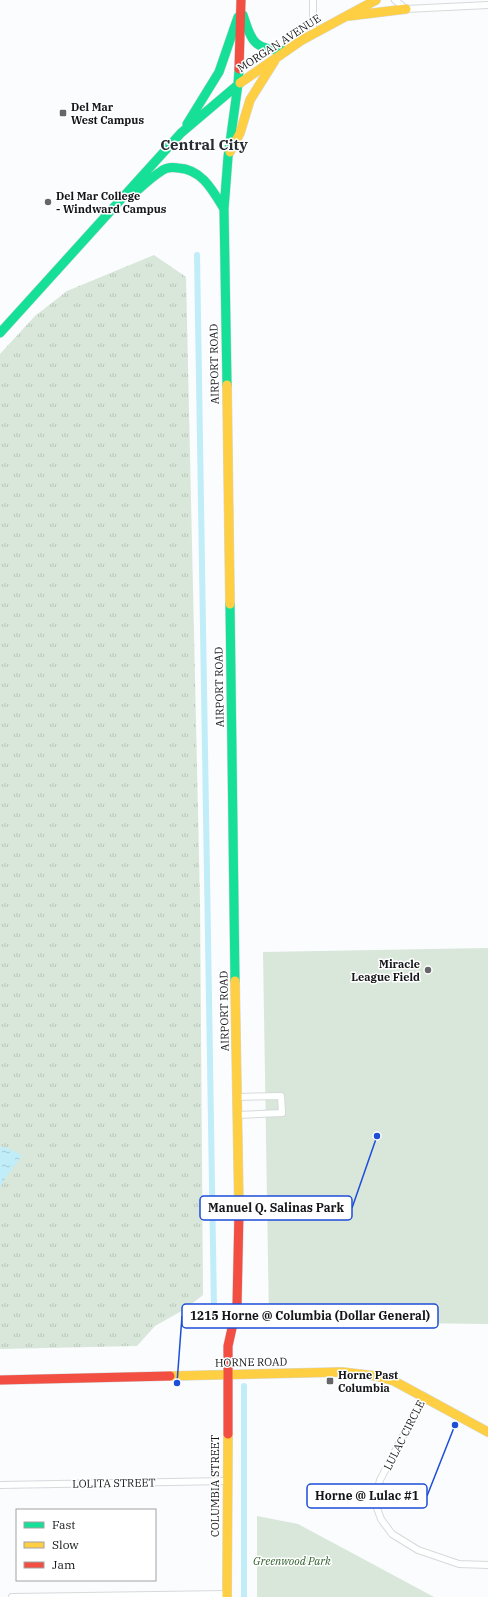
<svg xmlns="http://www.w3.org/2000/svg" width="488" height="1597" font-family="'IBM Plex Serif',serif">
	<defs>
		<pattern id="grass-tufts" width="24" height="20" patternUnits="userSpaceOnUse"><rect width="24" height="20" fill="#d8e7d9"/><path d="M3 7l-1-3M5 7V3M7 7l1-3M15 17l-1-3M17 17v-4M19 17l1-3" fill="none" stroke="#b8c5ba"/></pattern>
		<pattern id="water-ripples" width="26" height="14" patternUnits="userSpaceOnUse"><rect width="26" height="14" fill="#c0edf7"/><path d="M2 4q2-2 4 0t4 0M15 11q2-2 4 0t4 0" fill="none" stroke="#a4cad3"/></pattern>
	</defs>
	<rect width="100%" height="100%" fill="#fafcfe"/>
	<!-- grass -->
	<path fill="url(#grass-tufts)" d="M154 255 186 277 200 901 203 1295 185 1309 155 1326 137 1346 0 1349V354L35 316 67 291Z"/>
	<!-- park -->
	<path fill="#d8e7d9" d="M488 948V1324L269 1321 263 952Z
		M257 1516 298 1524 434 1597H257Z"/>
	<!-- water -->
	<path fill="url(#water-ripples)" d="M0 1147H5L22 1155C15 1167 6 1175 0 1188Z"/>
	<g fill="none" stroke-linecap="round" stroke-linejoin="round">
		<!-- canal -->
		<path stroke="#c0edf7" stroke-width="6" d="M197 255 214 1309 219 1323
			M244 1386V1597"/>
		<!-- street casing -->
		<g stroke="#d7d9db" stroke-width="8">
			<path id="street" d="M313 0V32
				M395 0 406 9 488 5
				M237 1097 281 1096 282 1113 237 1115
				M424 1396 380 1480 377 1493V1508L381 1519 392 1534 418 1550 459 1564 488 1565
				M0 1485 227 1481
				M12 1597 227 1594"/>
		</g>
		<!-- fast casing -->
		<g stroke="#d7d9db" stroke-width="10">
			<path id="fast" d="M243 15C253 45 254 48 286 51
				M187 124 219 72 238 17
				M129 197C140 189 149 179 160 172 165 168 172 167 178 168 202 169 213 191 224 209
				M0 333 181 133 240 83
				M227 385 224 209 228 157 238 84 239 69
				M230 604 235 981"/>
		</g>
		<!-- slow casing -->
		<g stroke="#d7d9db" stroke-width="10">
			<path id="slow" d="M349 16 406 9
				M240 83 302 40 376 0
				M230 152 240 133 250 100 275 60
				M227 385 230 604
				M235 981 239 1211
				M170 1376 342 1372 376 1376 394 1381 488 1432
				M227 1597 228 1434"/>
		</g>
		<!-- jam casing -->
		<g stroke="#d7d9db" stroke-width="10">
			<path id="jam" d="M239 69 241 0
				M0 1380 170 1376
				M228 1434V1346L237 1306 239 1211"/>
		</g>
		<!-- street -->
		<use href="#street" stroke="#feffff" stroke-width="6"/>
		<!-- fast -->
		<use href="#fast" stroke="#16e098" stroke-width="9"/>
		<!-- slow -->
		<use href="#slow" stroke="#ffcf43" stroke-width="9"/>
		<!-- jam -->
		<use href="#jam" stroke="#f24e42" stroke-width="9"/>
	</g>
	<!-- markers -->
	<g fill="#646669" stroke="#fff" stroke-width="1.5">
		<rect x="59" y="109" width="8" height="8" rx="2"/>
		<circle cx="48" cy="202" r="4"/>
		<circle cx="428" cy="970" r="4"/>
		<rect x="326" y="1377" width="8" height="8" rx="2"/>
	</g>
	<g text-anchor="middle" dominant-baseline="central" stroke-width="3" stroke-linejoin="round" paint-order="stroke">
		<!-- street labels -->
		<g font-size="11" fill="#141619" stroke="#fff">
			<text transform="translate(279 43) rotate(-33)">MORGAN AVENUE</text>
			<text transform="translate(214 364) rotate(-91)">AIRPORT ROAD</text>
			<text transform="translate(219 687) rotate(-91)">AIRPORT ROAD</text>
			<text transform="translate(224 1011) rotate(-91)">AIRPORT ROAD</text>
			<text transform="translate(251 1362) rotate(-1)">HORNE ROAD</text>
			<text transform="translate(404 1435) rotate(-63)">LULAC CIRCLE</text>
			<text transform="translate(114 1483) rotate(-1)">LOLITA STREET</text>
			<text transform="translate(215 1486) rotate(-90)">COLUMBIA STREET</text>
		</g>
		<!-- poi labels -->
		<g font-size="11" font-weight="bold" fill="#141619" stroke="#fff" text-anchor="start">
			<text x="71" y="107">Del Mar<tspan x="71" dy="13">West Campus</tspan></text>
			<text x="56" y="196">Del Mar College<tspan x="56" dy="13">- Windward Campus</tspan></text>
			<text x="420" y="964" text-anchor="end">Miracle<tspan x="420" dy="13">League Field</tspan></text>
			<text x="338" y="1375">Horne Past<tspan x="338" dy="13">Columbia</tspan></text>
		</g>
		<!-- park labels -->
		<g font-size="11" font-style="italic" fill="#2b5c28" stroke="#fff">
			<text x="292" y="1561">Greenwood Park</text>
		</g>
		<!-- district labels -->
		<g font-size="15" font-weight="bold" fill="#272b32" stroke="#fff">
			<text x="204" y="144">Central City</text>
		</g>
	</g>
	<!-- callouts -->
	<path fill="none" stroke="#1d4ed8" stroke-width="1.5" d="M377 1136L352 1208M177 1383L182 1316M455 1425L427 1496"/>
	<g fill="#1d4ed8" stroke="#fff" stroke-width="1.5">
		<circle cx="377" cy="1136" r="4"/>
		<circle cx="177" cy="1383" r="4"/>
		<circle cx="455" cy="1425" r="4"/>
	</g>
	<g fill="#fff" stroke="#1d4ed8" stroke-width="1.5">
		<rect x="200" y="1196" width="152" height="24" rx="4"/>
		<rect x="182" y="1304" width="256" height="24" rx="4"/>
		<rect x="307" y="1484" width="120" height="24" rx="4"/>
	</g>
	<g font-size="12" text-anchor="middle" font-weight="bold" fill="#141619">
		<text x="276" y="1212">Manuel Q. Salinas Park</text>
		<text x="310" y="1320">1215 Horne @ Columbia (Dollar General)</text>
		<text x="367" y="1500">Horne @ Lulac #1</text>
	</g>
	<!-- legend -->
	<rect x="16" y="1509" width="140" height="72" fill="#ffffff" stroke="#a1a2a3"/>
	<rect x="24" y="1522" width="20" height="6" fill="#16e098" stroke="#a1a2a3"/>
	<text x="52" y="1529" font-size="12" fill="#141619">Fast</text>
	<rect x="24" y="1542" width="20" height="6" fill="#ffcf43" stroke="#a1a2a3"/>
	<text x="52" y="1549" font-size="12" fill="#141619">Slow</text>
	<rect x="24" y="1562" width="20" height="6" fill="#f24e42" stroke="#a1a2a3"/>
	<text x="52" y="1569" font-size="12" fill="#141619">Jam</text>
</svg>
